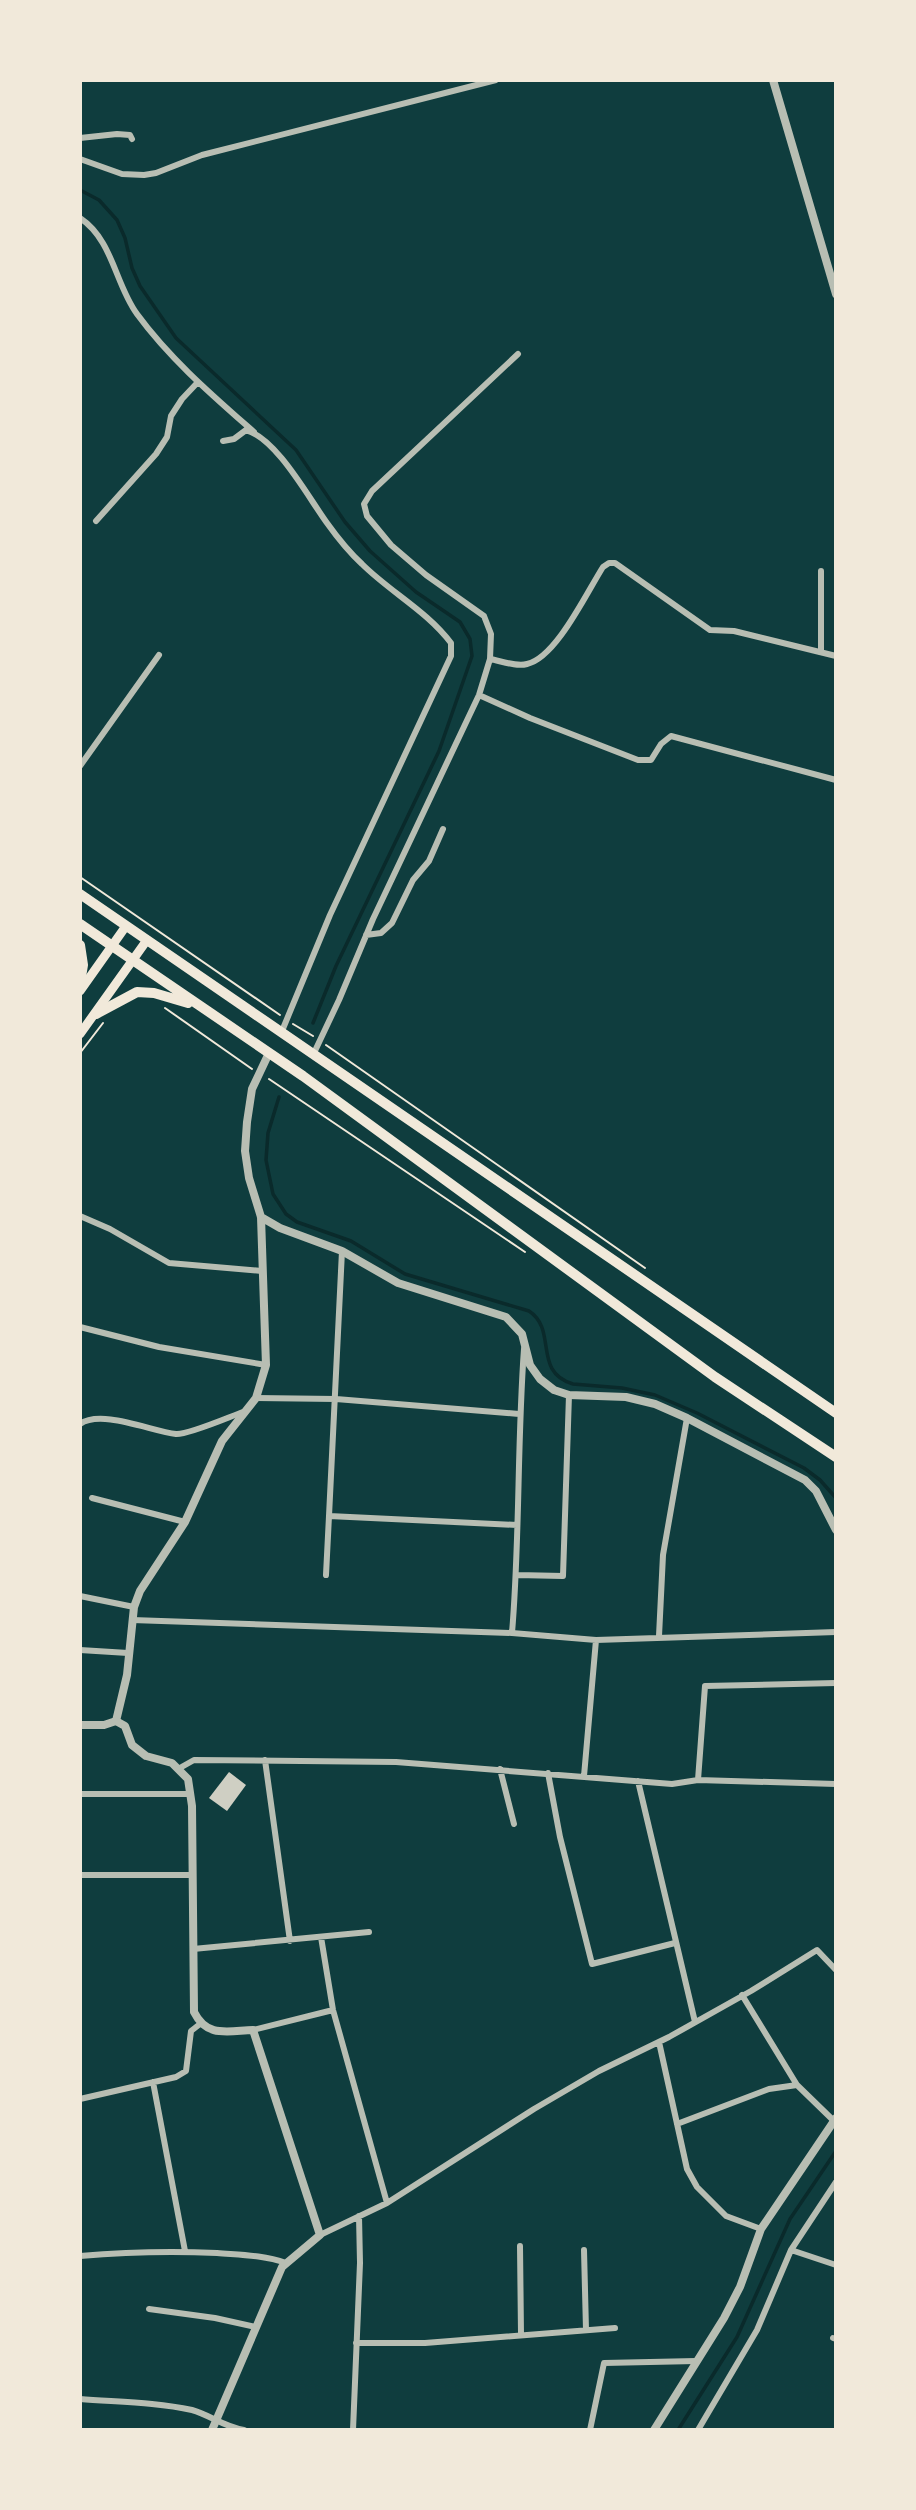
<svg xmlns="http://www.w3.org/2000/svg" width="916" height="2510" font-family="'Space Grotesk',sans-serif">
	<rect width="100%" height="100%" fill="#0f3d3e"/>
	<g fill="none" stroke-linecap="round" stroke-linejoin="round">
		<!-- stream -->
		<path stroke="#0a2a2b" stroke-width="3.5" d="M80 190 99 200 117 220 125 238 132 268 140 286 176 338 296 450 345 522 370 551 416 592 460 622 470 639 472 656 439 751 336 966 313 1023
			M279 1097 268 1133 266 1160 273 1194 286 1214 297 1222 351 1241 405 1274 529 1311C558 1330 532 1372 573 1384L622 1388 655 1395 697 1413 804 1468 820 1480 836 1498
			M678 2430 737 2337 790 2219 836 2151"/>
	</g>
	<!-- building -->
	<path fill="#cfcfc3" d="M229 1772 246 1785 227 1811 209 1798Z"/>
	<g fill="none" stroke-linecap="round" stroke-linejoin="round">
		<!-- path -->
		<path stroke="#f1e9da" stroke-width="2" d="M80 877 280 1015
			M165 1008 252 1069
			M293 1024 313 1036
			M326 1045 645 1268
			M80 1053 103 1023
			M269 1079 525 1252"/>
		<!-- minor -->
		<path stroke="#b8beb3" stroke-width="6" d="M80 138 117 134 130 135 132 139
			M80 159 122 174 144 175 156 173 202 155 496 80
			M80 218C113 240 115 284 137 314 170 359 212 395 254 432
			M223 441 234 439 246 430C277 439 308 497 327 523 337 537 349 552 362 564 390 592 427 611 451 643V656L330 915 282 1031
			M96 521 156 454 167 437 171 416 182 399 198 382
			M821 571V652
			M490 659C501 661 516 667 527 664 556 658 587 592 603 567L609 563H615L710 630 734 631 836 656
			M479 695 530 718 638 760H651L661 744 671 736 836 780
			M80 766 159 655
			M366 935 381 933 392 923 413 880 429 861 443 829
			M314 1053 339 1000 373 919 479 695 490 659 491 634 484 616 426 575 391 545 367 516 364 504 372 491 518 354
			M80 1216 110 1229 169 1263 262 1271
			M342 1251 329 1516 517 1525
			M80 1327 159 1347 266 1365
			M256 1398 336 1399 519 1414
			M80 1424C101 1409 151 1431 176 1434 188 1435 229 1417 243 1412
			M92 1498 185 1522
			M326 1575 329 1516
			M517 1575 563 1576 569 1395
			M80 1596 134 1607
			M132 1620 512 1633 596 1640 836 1632
			M512 1633C520 1539 517 1444 524 1349
			M659 1636 663 1555 687 1418
			M80 1650 128 1653
			M265 1760 290 1941
			M178 1769 194 1760 396 1762 672 1784 698 1780 836 1784
			M500 1769 514 1824
			M548 1773 560 1837 592 1964 675 1943
			M584 1776 596 1640
			M698 1780 705 1686 836 1683
			M638 1781 695 2022
			M80 1794H190
			M80 1875H192
			M321 1937 333 2010 387 2203
			M193 1949 369 1932
			M742 1995 797 2085 834 2121
			M253 2030 333 2010
			M659 2042 687 2169 697 2187 726 2216 761 2229
			M153 2082 185 2251
			M80 2099 176 2077 186 2071 191 2031 200 2024
			M677 2124 769 2089 797 2085
			M320 2235 387 2203 534 2109 599 2071 669 2037 751 1991 817 1950 836 1970
			M520 2246 521 2334
			M584 2250 586 2330
			M791 2250 836 2265
			M80 2256C126 2252 171 2251 217 2253 241 2255 263 2255 286 2263
			M149 2309 215 2318 256 2327
			M833 2338 836 2339
			M356 2343H425L615 2328
			M80 2399C117 2402 156 2402 192 2410 210 2415 224 2427 244 2430
			M353 2430 360 2263 359 2216
			M590 2430 604 2363 696 2361
			M698 2430 757 2330 791 2250 836 2182"/>
		<!-- tertiary -->
		<path stroke="#b8beb3" stroke-width="8" d="M773 80 836 294
			M261 1217 280 1228 342 1251 398 1283 506 1317 522 1334 530 1365 540 1379 554 1390 569 1395 626 1397 655 1404 687 1418 805 1480 816 1491 836 1530
			M116 1721 125 1726 132 1745 146 1756 172 1763 188 1779 192 1806 194 2012C207 2038 227 2031 253 2030L320 2235 282 2267 212 2430
			M80 1725H104L116 1721 127 1675 134 1607 140 1591 185 1522 222 1441 256 1398 266 1365 261 1217 249 1178 245 1151 247 1122 252 1089 269 1053
			M654 2430 724 2318 740 2287 761 2229 836 2118"/>
		<!-- secondary -->
		<path stroke="#f1e9da" stroke-width="9" d="M80 991 126 926
			M80 1034 147 940"/>
		<!-- trunk -->
		<path stroke="#f1e9da" stroke-width="10" d="M80 894 836 1413
			M80 924 303 1076 715 1377 836 1457
			M80 945 83 965 80 983
			M96 1014 137 992 154 993 188 1003"/>
	</g>
	<!-- border -->
	<rect width="916" height="2510" fill="none" stroke="#f1e9da" stroke-width="164"/>
</svg>
